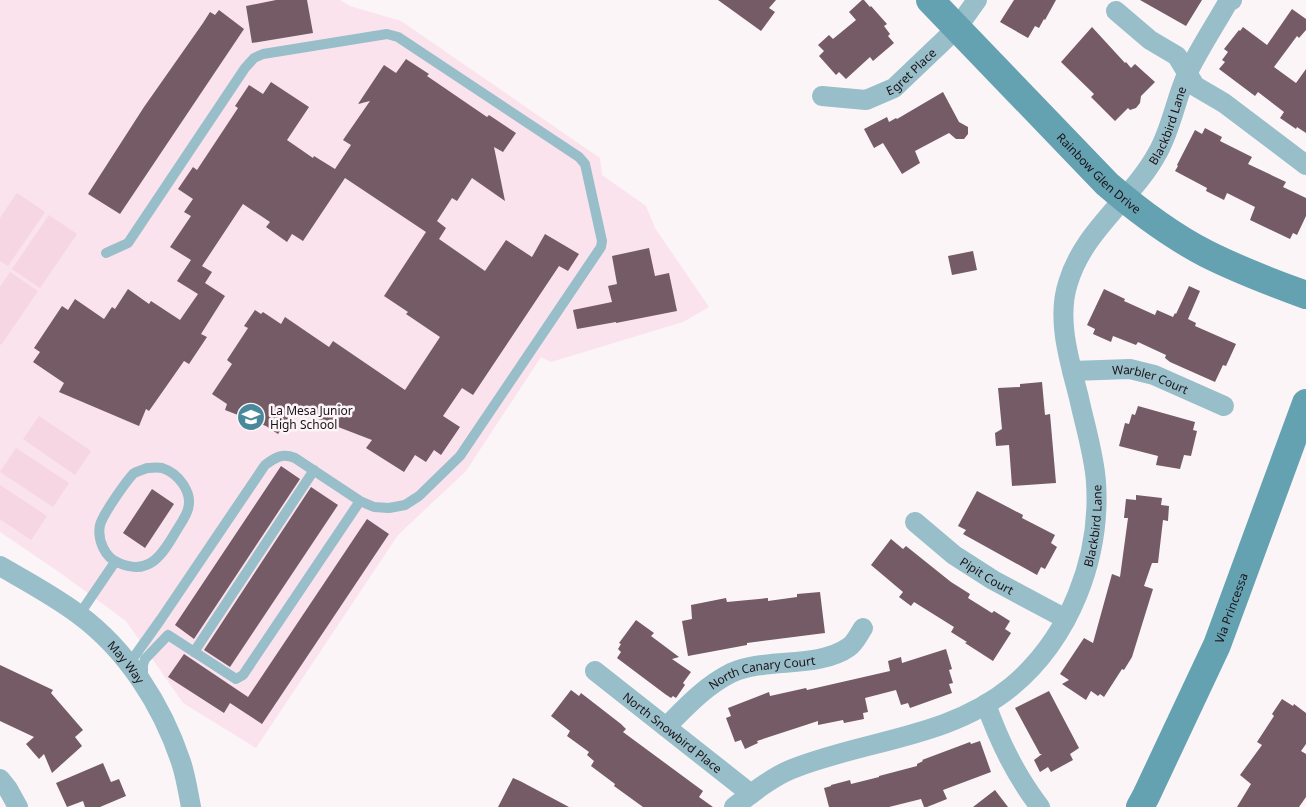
<svg xmlns="http://www.w3.org/2000/svg" width="1306" height="807" font-family="'Noto Sans',sans-serif">
	<rect width="100%" height="100%" fill="#fbf5f7"/>
	<!-- built -->
	<path fill="#fae3ec" d="M0 0H340L350 6 401 21 600 158 602 175 646 206 655 228 709 307 683 322 551 362 541 357 466 471 398 535 256 748 183 703 126 621 59 572 0 532Z"/>
	<!-- green -->
	<path fill="#f6d6e3" d="M17 193 45 212 8 266 0 261V218Z
		M49 215 77 234 40 288 12 269Z
		M10 272 38 291 1 345 0 344V287Z
		M39 416 91 451 75 475 23 439Z
		M16 448 69 483 53 507 0 472Z
		M0 485 47 516 31 540 0 519Z"/>
	<!-- building -->
	<path fill="#745b65" d="M276 0H307L313 33 252 43 246 6Z
		M718 0H776L769 8 775 12 761 31Z
		M862 0H864L870 7 871 6 887 24 884 26 890 34 888 36 894 43 873 61 870 57 846 79 839 72 836 75 819 56 824 51 818 45 829 35 833 39 856 20 849 12Z
		M1014 0H1056L1045 20 1044 19 1039 28 1035 26 1028 38 1000 22Z
		M1140 0H1202L1186 26Z
		M1292 9 1306 19V30L1299 38 1297 36 1274 67 1296 83 1306 69V133L1297 127 1296 129 1280 118 1284 112 1258 92 1255 96 1219 69 1225 62 1222 60 1228 52 1224 49 1239 30 1240 31 1243 27 1267 45Z
		M219 10 244 29 120 214 88 194 144 107 203 23 210 12 215 15Z
		M1092 27 1125 63 1126 62 1131 68 1135 64 1155 82 1141 96 1140 103 1136 108 1130 110 1128 108 1115 121 1091 97 1094 94 1061 62Z
		M406 59 429 74 427 76 487 117 489 115 516 133 503 152 494 147 505 201 472 178 457 201 452 198 437 221 446 228 439 239 485 271 506 240 532 257 545 234 579 254 568 271 559 266 473 395 462 388 443 416 460 427 441 455 434 450 426 462 415 455 404 472 366 448 372 440 294 410 278 434 266 426 225 410 227 404 212 394 232 364 227 360 248 328 244 326 255 310 261 314 263 312 281 324 285 317 329 347 333 341 405 390 440 337 406 314 408 312 384 296 426 232 345 178 303 241 292 234 287 242 266 227 270 222 243 204 202 266 212 272 205 283 225 296 201 334 207 337 189 364 184 361 149 411 146 409 139 426 59 392 64 383 33 362 40 352 34 348 62 306 68 310 75 299 104 319 112 307 115 309 128 289 149 304 151 301 180 320 198 294 177 281 191 260 170 247 191 216 184 212 193 199 178 189 193 167 197 170 238 108 235 106 249 85 263 94 271 82 309 107 287 140 313 158 314 156 335 169 351 145 343 140 370 101 358 104 384 65 396 73Z
		M943 92 959 122 968 127V134L964 139H956L949 133 915 151 920 163 902 174 883 143 874 148 864 129 887 117 889 122 896 118 897 119Z
		M1205 128 1222 137 1220 141 1252 157 1248 164 1286 182 1283 187 1306 198V216L1297 235 1293 233 1290 239 1250 220 1255 207 1227 193 1224 200 1206 191 1207 188 1175 171 1178 166 1177 165 1195 130 1202 134Z
		M649 248 655 276 669 273 677 311 616 323V322L577 329 573 310 612 302 608 286 617 284 612 256Z
		M973 251 977 270 952 275 948 256Z
		M1189 286 1200 291 1188 319 1196 323 1195 326 1236 344 1226 366 1223 365 1215 382 1170 362 1165 358 1166 355 1138 342 1136 345 1113 336 1111 342 1093 334 1095 329 1087 325 1104 289 1125 299 1124 301 1155 315 1157 310 1173 317 1175 313 1176 314Z
		M1042 382 1045 415 1050 414 1056 483 1012 486 1009 445 996 446 995 433 1002 429 998 388 1020 387V384Z
		M1138 406 1195 422 1193 430 1197 431 1191 456 1184 455 1180 469 1156 465 1158 456 1119 446 1125 423 1129 424 1132 414 1135 415Z
		M281 466 300 479 192 642 194 639 175 625Z
		M311 487 338 505 230 667 204 650Z
		M152 489 174 504 145 548 123 533Z
		M977 491 1023 515 1022 518 1055 535 1051 543 1057 547 1045 569 1041 567 1037 575 963 534 966 530 958 526Z
		M1136 495 1162 498 1161 505 1169 506 1168 521 1163 520 1158 563H1152L1144 586 1153 589 1132 657 1124 670 1122 669 1104 697 1100 694 1098 696 1091 691 1086 700 1062 684 1069 680 1060 674 1084 638 1093 643 1112 574 1120 577 1128 518H1124L1126 499 1136 500Z
		M367 519 389 534 262 724 230 703 224 713 168 677 184 654 248 697Z
		M891 539 903 549 906 546 951 582 970 594 968 598 992 613 994 611 1010 621 1005 629 1011 633 993 661 965 643 967 642 951 632 954 627 914 602 911 606 899 597 903 592 871 565Z
		M820 592 825 633 747 643V645L688 656 682 621 692 619 691 605 726 598 727 602 768 598V601L797 597V594Z
		M636 620 654 633 651 636 679 657 672 659 691 672 683 683 685 685 676 698 673 696 671 698 665 694 617 658 621 652 618 649 621 644 619 643Z
		M946 649 952 669 949 670 953 683 949 684 952 693 910 708 908 703 901 705 896 690 865 698 868 712 863 713 864 719 844 723 843 720 818 725V721L757 741 758 743 745 749 741 740 735 742 726 718 731 716 728 708 769 692 770 696 806 688 807 690 890 671 888 661 901 657 902 663Z
		M0 665 53 690 51 693 83 730 75 737 82 746 52 773 44 754 39 759 26 744 34 737 0 721Z
		M571 690 579 696 581 693 621 724 626 729 623 732 703 791 699 797 713 807H643L614 786 615 784 591 766 594 761 587 755 589 752 567 736 570 731 551 716Z
		M1049 691 1079 748 1070 754 1073 760 1051 772 1048 767 1040 772 1034 760 1042 754H1040L1015 708Z
		M1282 699 1293 706 1294 704 1306 713V744L1301 751 1306 754V797L1299 807H1237L1251 784 1240 775 1262 745 1257 742 1274 716 1272 714Z
		M980 741 991 772 943 790 947 799 927 807H924L921 799 889 807H829L824 788 831 786V785L850 780 851 784 879 777V776L917 766V764L923 761 922 760 970 742 971 744Z
		M103 763 111 782 119 779 126 796 100 807H85L83 801 67 807 56 783Z
		M513 778 520 781 569 807H498Z
		M995 790 1008 807H973Z"/>
	<g fill="none" stroke-linecap="round" stroke-linejoin="round">
		<!-- lane -->
		<path stroke="#97bec9" stroke-width="10" d="M106 253 128 243 245 68 254 58 263 54 387 34 398 37 579 157 585 164 602 241 601 247 460 456 419 496 405 505 389 508 374 507 360 501 295 458C282 453 276 457 265 465L161 619 129 664
			M147 468C152 468 157 467 162 468 178 473 193 492 188 509 186 517 179 526 175 533 162 555 149 576 119 563 105 558 97 540 100 525 103 514 125 483 133 474 137 471 143 470 147 468Z
			M79 615 115 562
			M194 652 314 470
			M143 680V665L145 659 168 635 236 679 243 675 360 501"/>
		<!-- street -->
		<g stroke="#97bec9" stroke-width="20">
			<path d="M1116 11 1150 40 1177 56 1195 86 1224 103 1306 165"/>
			<path id="s1" d="M822 96 866 100 894 88 957 28 977 0"/>
			<path id="s2" d="M1072 371 1130 369 1154 375 1224 406"/>
			<path id="s3" d="M915 522 954 555 993 580 1066 619"/>
			<path id="s4" d="M0 566C26 581 54 596 78 614 127 650 162 705 181 762 186 777 188 792 191 807"/>
			<path id="s5" d="M595 671 751 794"/>
			<path d="M986 704C999 741 1016 776 1040 807"/>
			<path id="s6" d="M666 727C686 707 705 686 731 673 767 657 818 669 849 647 855 643 859 634 863 628"/>
			<path d="M0 779 8 789 18 807"/>
			<path id="s7" d="M734 807C751 794 772 777 792 769 864 740 949 738 1011 687 1070 638 1101 558 1096 482 1094 454 1085 426 1079 398 1070 362 1056 320 1068 283 1084 229 1133 199 1158 152 1172 127 1176 97 1188 72 1200 48 1215 25 1228 2L1232 0"/>
		</g>
		<!-- secondary -->
		<g stroke="#64a2b2" stroke-width="28">
			<path id="s8" d="M930 0 1107 184C1136 209 1174 237 1207 254 1239 270 1273 283 1306 295"/>
			<path id="s9" d="M1140 807 1146 796 1217 645 1306 403"/>
		</g>
	</g>
	<!-- icons -->
	<defs>
		<g id="school-disc" transform="scale(1.4375)"><circle r="9.5" fill="#488a9b" stroke="#fbf5f7"/><path d="M0-5L7-2L0 1L-7-2ZM-4 1L0 2.5L4 1V4Q0 6-4 4Z" fill="#fff"/></g>
	</defs>
	<g fill-rule="evenodd">
		<use href="#school-disc" x="251" y="417"/>
	</g>
	<g text-anchor="middle" dominant-baseline="central" stroke-width="5" stroke-linejoin="round" paint-order="stroke">
		<!-- street labels -->
		<g font-size="12" fill="#1c1217" stroke="#fbf5f7">
			<text stroke="none"><textPath href="#s1" startOffset="98">Egret Place</textPath></text>
			<text stroke="none"><textPath href="#s7" startOffset="926">Blackbird Lane</textPath></text>
			<text stroke="none"><textPath href="#s8" startOffset="242">Rainbow Glen Drive</textPath></text>
			<text stroke="none"><textPath href="#s2" startOffset="80">Warbler Court</textPath></text>
			<text stroke="none"><textPath href="#s7" startOffset="491">Blackbird Lane</textPath></text>
			<text stroke="none"><textPath href="#s3" startOffset="90">Pipit Court</textPath></text>
			<text stroke="none"><textPath href="#s9" startOffset="219">Via Princessa</textPath></text>
			<text stroke="none"><textPath href="#s4" startOffset="160">May Way</textPath></text>
			<text stroke="none"><textPath href="#s6" startOffset="115">North Canary Court</textPath></text>
			<text stroke="none"><textPath href="#s5" startOffset="99">North Snowbird Place</textPath></text>
		</g>
		<!-- poi labels -->
		<g font-size="12" fill="#1c1217" stroke="#fbf5f7" text-anchor="start">
			<text x="270" y="410">La Mesa Junior<tspan x="270" dy="14">High School</tspan></text>
		</g>
	</g>
</svg>
